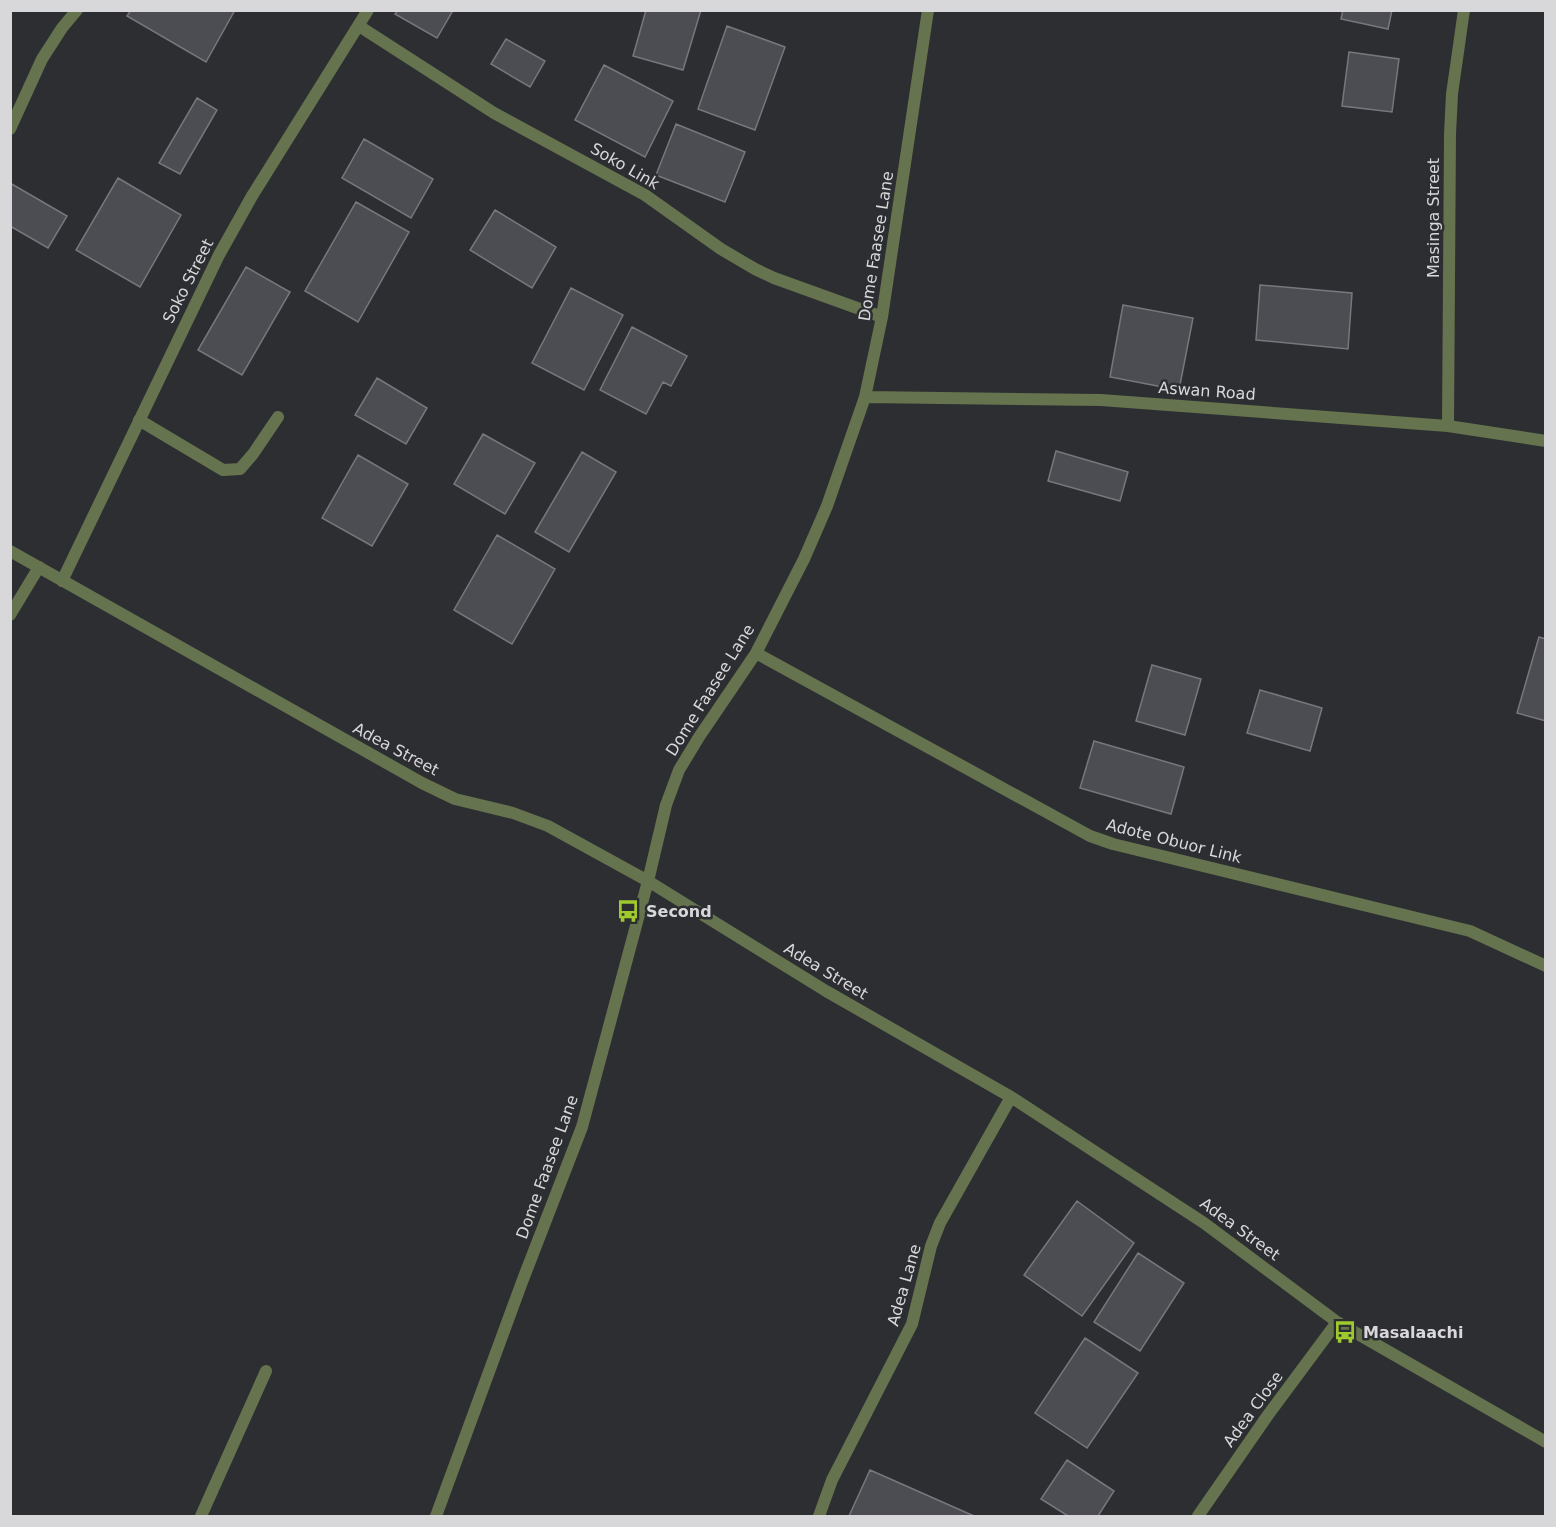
<svg xmlns="http://www.w3.org/2000/svg" width="1556" height="1527" font-family="'DejaVu Sans',sans-serif">
	<rect width="100%" height="100%" fill="#2d2e32"/>
	<!-- building -->
	<path fill="#4c4d52" stroke="#77777d" stroke-width="1.5" d="M131 10H235L206 62 127 16Z
		M398 10H450L452 12 437 38 395 14Z
		M646 10H701L683 70 633 56Z
		M1343 10H1392L1388 29 1341 19Z
		M727 26 785 47 755 130 698 109Z
		M506 39 545 61 530 87 491 64Z
		M1349 52 1399 59 1392 112 1342 106Z
		M604 65 673 101 645 157 575 120Z
		M197 98 217 110 180 174 159 163Z
		M676 124 745 152 725 202 656 175Z
		M364 139 433 179 411 218 342 178Z
		M118 178 181 215 140 287 76 250Z
		M10 183 67 216 48 248 10 226Z
		M356 202 409 232 358 322 305 291Z
		M495 210 556 247 532 288 470 250Z
		M246 267 290 292 242 375 198 350Z
		M1260 285 1352 293 1348 349 1256 340Z
		M571 288 623 315 584 390 532 363Z
		M1123 305 1193 318 1179 390 1110 377Z
		M632 327 687 356 671 386 663 382 646 414 600 390Z
		M377 378 427 408 406 444 355 415Z
		M483 434 535 463 505 514 454 484Z
		M1056 451 1128 472 1120 501 1048 481Z
		M582 452 616 472 569 552 535 532Z
		M358 455 408 484 372 546 322 518Z
		M497 535 555 569 512 644 454 610Z
		M1539 637 1546 639V721L1517 713Z
		M1152 665 1201 679 1185 735 1136 721Z
		M1260 690 1322 708 1310 751 1247 733Z
		M1094 741 1184 767 1171 814 1080 788Z
		M1077 1201 1134 1243 1082 1316 1024 1275Z
		M1138 1253 1184 1283 1140 1351 1094 1322Z
		M1085 1338 1138 1373 1087 1448 1035 1413Z
		M1067 1460 1114 1491 1098 1516H1068L1041 1499Z
		M870 1470 974 1516H849Z"/>
	<g fill="none" stroke-linecap="round" stroke-linejoin="round">
		<!-- service -->
		<path stroke="#65734e" stroke-width="12" d="M139 420 223 470 240 469 253 454 278 417
			M10 615 39 567"/>
		<!-- minor -->
		<path stroke="#65734e" stroke-width="12" d="M359 26 494 113 645 195 721 249 755 269 774 278 882 317
			M10 129 42 59 62 28 77 10
			M865 397 1101 400 1448 426 1546 441
			M1448 426 1450 134 1452 94 1464 10
			M10 551 422 783 455 799 513 813 548 826 648 881 826 991 1011 1097 1204 1223 1337 1322 1546 1442
			M62 581 219 255 252 196 368 10
			M756 653 1090 836 1113 844 1470 931 1546 966
			M201 1516 266 1371
			M436 1516 522 1282 582 1127 648 881 666 805 679 770 699 737 756 653 804 559 827 506 865 397 882 317 928 10
			M819 1516 832 1480 912 1324 931 1246 940 1223 1011 1097
			M1198 1516 1268 1415 1337 1322"/>
	</g>
	<!-- icons -->
	<defs>
		<g id="bus-bare" transform="scale(1.8)"><path d="M-5-6H5V4H4V6H2V4H-2V6H-4V4H-5ZM-3.5-4V0h7V-4ZM-3.5 1.2v1.5H-2V1.2ZM2 1.2v1.5H3.5V1.2Z" fill="#9fca2d" stroke="#2d2e32" stroke-width="2.5" paint-order="stroke"/></g>
	</defs>
	<g fill-rule="evenodd">
		<use href="#bus-bare" x="628" y="911"/>
		<use href="#bus-bare" x="1345" y="1332"/>
	</g>
	<g text-anchor="middle" dominant-baseline="central" stroke-width="5" stroke-linejoin="round" paint-order="stroke">
		<!-- street labels -->
		<g font-size="16" fill="#d8d8db" stroke="#2d2e32">
			<text transform="translate(625 166) rotate(30)">Soko Link</text>
			<text transform="translate(1433 218) rotate(-90)">Masinga Street</text>
			<text transform="translate(876 246) rotate(-81)">Dome Faasee Lane</text>
			<text transform="translate(188 281) rotate(-63)">Soko Street</text>
			<text transform="translate(1207 391) rotate(4)">Aswan Road</text>
			<text transform="translate(710 690) rotate(-58)">Dome Faasee Lane</text>
			<text transform="translate(396 749) rotate(28)">Adea Street</text>
			<text transform="translate(1174 841) rotate(14)">Adote Obuor Link</text>
			<text transform="translate(826 971) rotate(31)">Adea Street</text>
			<text transform="translate(547 1167) rotate(-70)">Dome Faasee Lane</text>
			<text transform="translate(1240 1229) rotate(36)">Adea Street</text>
			<text transform="translate(904 1285) rotate(-74)">Adea Lane</text>
			<text transform="translate(1253 1409) rotate(-54)">Adea Close</text>
		</g>
		<!-- poi labels -->
		<g font-size="16" font-weight="bold" fill="#d8d8db" stroke="#2d2e32" text-anchor="start">
			<text x="646" y="911">Second</text>
			<text x="1363" y="1332">Masalaachi</text>
		</g>
	</g>
	<!-- border -->
	<rect width="1556" height="1527" fill="none" stroke="#d8d8db" stroke-width="24"/>
</svg>
